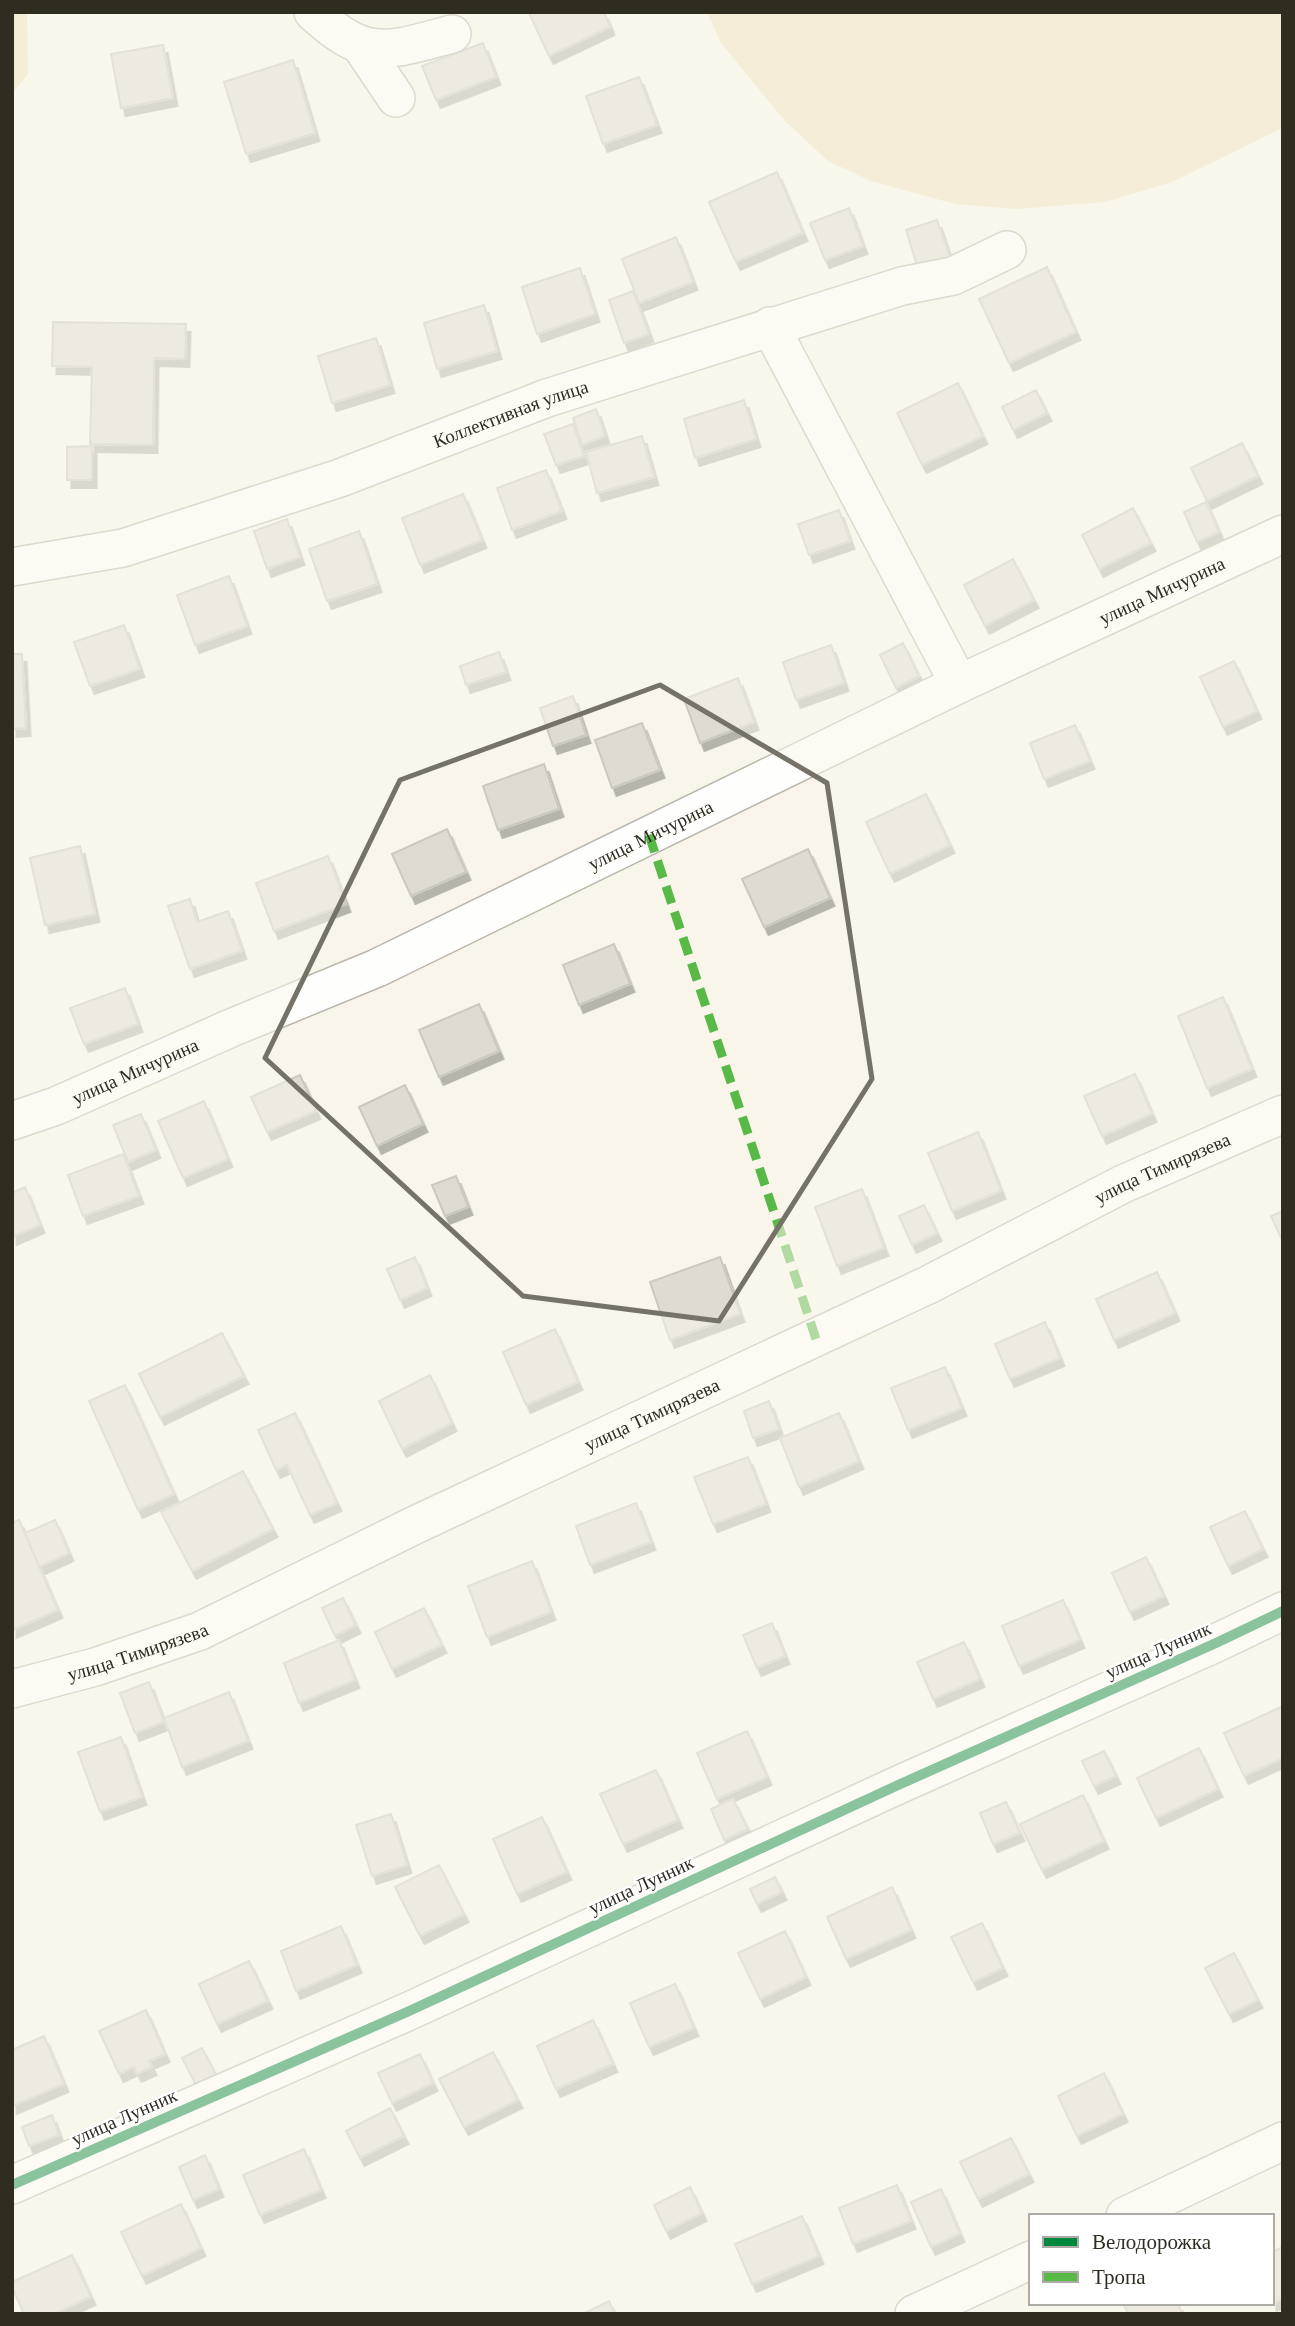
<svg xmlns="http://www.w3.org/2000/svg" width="1295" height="2326" font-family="'Times New Roman',serif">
	<defs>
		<filter id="shadow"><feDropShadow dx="4.5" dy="8" stdDeviation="0" flood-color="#0004"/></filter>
	</defs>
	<rect width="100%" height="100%" fill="#f9f5eb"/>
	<!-- green -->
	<path fill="#efe2be" d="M12 12H27L28 74 12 94Z
		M707 12H1283V128L1172 182 1105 202 1017 209 955 204 871 181 828 161 784 120 721 43Z"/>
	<!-- building -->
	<path fill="#dfdbd0" stroke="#ccc8be" stroke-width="2" filter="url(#shadow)" d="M532 12H604L610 27 549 56 529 13Z
		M483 43 496 77 436 100 422 66Z
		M163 45 173 98 121 108 111 54Z
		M293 60 315 133 246 154 224 82Z
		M639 77 657 125 603 144 586 96Z
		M777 172 803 233 736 262 709 202Z
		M849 208 863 246 825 260 810 223Z
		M937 220 951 261 919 272 906 230Z
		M676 237 693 282 639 303 622 259Z
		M1047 267 1076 332 1009 363 979 299Z
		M580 268 595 314 537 334 522 287Z
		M633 291 649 334 624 343 609 300Z
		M484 305 497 351 437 369 424 323Z
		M53 322 186 324 185 359 154 358 153 445 90 444 92 367 52 366Z
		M376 338 390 385 332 403 318 356Z
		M958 383 983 436 922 465 897 413Z
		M1036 390 1047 413 1013 430 1002 407Z
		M744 400 756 439 695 458 684 419Z
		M596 409 605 436 582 445 573 418Z
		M573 424 584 456 556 465 544 434Z
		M642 436 654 477 597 493 586 452Z
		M1242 443 1258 476 1207 501 1191 468Z
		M92 446V480H67V447Z
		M546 470 562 511 512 530 497 488Z
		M463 494 482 540 420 565 402 518Z
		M1206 502 1219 532 1197 542 1184 512Z
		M1133 508 1151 543 1099 569 1082 535Z
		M839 510 850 541 809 555 798 524Z
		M287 519 300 557 267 569 254 531Z
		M359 531 377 584 327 601 309 549Z
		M1013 559 1034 600 985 626 964 585Z
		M229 576 247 626 195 645 177 595Z
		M124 625 140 669 90 686 74 642Z
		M903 643 919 676 896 688 880 655Z
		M831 645 844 683 796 700 783 662Z
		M499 652 506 672 466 685 460 666Z
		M12 654H22L26 728 12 729Z
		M1234 661 1257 711 1223 727 1200 677Z
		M738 678 754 722 700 743 684 699Z
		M573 696 586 735 553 746 540 708Z
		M642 723 660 770 612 788 595 740Z
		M1075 725 1090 761 1044 779 1030 743Z
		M544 764 559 809 498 830 483 786Z
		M926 794 950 845 890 874 866 822Z
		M447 829 466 872 411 896 392 854Z
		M80 846 95 914 45 925 30 858Z
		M808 849 830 898 764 927 742 879Z
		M328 856 346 904 274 931 256 883Z
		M190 899 197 922 228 911 242 951 190 969 168 906Z
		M614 944 630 984 579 1005 563 965Z
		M125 988 138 1024 84 1044 70 1008Z
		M1223 997 1252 1069 1207 1088 1178 1016Z
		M479 1004 499 1051 439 1077 419 1030Z
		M1135 1074 1152 1114 1102 1136 1084 1096Z
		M300 1075 316 1111 267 1132 251 1097Z
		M405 1085 423 1124 377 1146 359 1107Z
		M204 1101 228 1159 183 1178 158 1121Z
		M141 1114 156 1150 128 1162 113 1125Z
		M978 1132 1001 1191 952 1211 928 1153Z
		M123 1154 139 1196 83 1216 68 1175Z
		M456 1176 468 1207 445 1216 432 1185Z
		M25 1187 40 1225 12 1237V1193Z
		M862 1189 884 1248 837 1266 815 1207Z
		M924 1205 937 1233 912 1245 899 1216Z
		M1283 1211V1242L1271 1216Z
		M415 1257 427 1288 400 1300 387 1269Z
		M720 1257 740 1314 670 1340 650 1282Z
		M1157 1272 1175 1313 1114 1340 1096 1299Z
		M1045 1322 1060 1358 1010 1379 995 1344Z
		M555 1329 578 1382 526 1405 503 1352Z
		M222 1333 244 1376 160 1417 139 1374Z
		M945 1367 962 1408 908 1430 891 1388Z
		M430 1375 452 1423 402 1449 379 1401Z
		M125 1385 174 1494 138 1510 89 1401Z
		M769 1401 779 1429 753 1438 744 1411Z
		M295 1413 337 1503 310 1515 287 1465 276 1470 258 1430Z
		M839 1413 859 1461 799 1487 780 1438Z
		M748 1457 766 1504 713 1524 694 1477Z
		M243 1471 273 1529 192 1571 161 1512Z
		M636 1503 651 1542 590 1565 576 1526Z
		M1245 1511 1263 1549 1228 1566 1210 1527Z
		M19 1520 58 1610 12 1630V1523Z
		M55 1520 69 1553 39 1567 25 1533Z
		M1146 1557 1164 1596 1130 1612 1112 1573Z
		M532 1561 551 1612 487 1637 468 1586Z
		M343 1598 356 1625 335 1636 322 1608Z
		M1063 1600 1080 1640 1019 1666 1002 1626Z
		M424 1608 442 1645 392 1669 375 1632Z
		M772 1623 785 1656 757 1668 743 1635Z
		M339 1640 355 1680 299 1703 284 1663Z
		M964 1642 980 1679 933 1699 917 1662Z
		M149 1682 164 1722 135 1733 120 1693Z
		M229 1692 248 1741 182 1767 164 1718Z
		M1283 1706V1758L1244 1776 1224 1733Z
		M747 1731 767 1777 717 1799 697 1753Z
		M121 1737 142 1797 100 1812 78 1752Z
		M1199 1748 1218 1789 1156 1818 1137 1778Z
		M1104 1751 1116 1776 1094 1786 1082 1761Z
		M656 1770 678 1820 623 1844 600 1794Z
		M1083 1795 1104 1841 1042 1870 1020 1824Z
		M733 1799 748 1829 724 1840 711 1809Z
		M1006 1802 1020 1833 993 1844 980 1813Z
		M391 1814 407 1865 372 1876 356 1825Z
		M542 1817 567 1872 517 1894 493 1839Z
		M439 1865 464 1914 420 1936 395 1887Z
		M775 1877 782 1892 757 1904 750 1889Z
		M892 1887 911 1930 846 1959 827 1917Z
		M982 1923 1003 1968 973 1982 951 1937Z
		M341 1926 357 1965 296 1991 281 1951Z
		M785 1931 806 1977 760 1999 738 1953Z
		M1234 1953 1258 2000 1229 2014 1205 1968Z
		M249 1961 268 2001 217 2024 199 1984Z
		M675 1984 694 2028 649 2047 630 2003Z
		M146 2010 165 2054 149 2061 152 2067 137 2074 134 2067 119 2074 99 2031Z
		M593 2020 613 2064 556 2089 537 2046Z
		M44 2036 64 2084 12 2106V2050Z
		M202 2048 216 2075 196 2085 182 2058Z
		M493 2052 518 2100 464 2127 439 2079Z
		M420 2054 433 2083 392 2103 378 2073Z
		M1104 2073 1123 2114 1077 2136 1058 2096Z
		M390 2108 404 2136 360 2158 346 2131Z
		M52 2115 59 2135 29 2146 22 2127Z
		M1011 2138 1029 2174 978 2199 960 2162Z
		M304 2149 321 2190 260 2215 243 2175Z
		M205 2155 219 2189 193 2200 179 2167Z
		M897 2185 911 2221 853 2244 839 2208Z
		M690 2187 702 2213 666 2231 654 2205Z
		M941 2189 960 2234 931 2247 911 2202Z
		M181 2204 201 2248 142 2276 121 2232Z
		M802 2216 819 2256 752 2284 735 2244Z
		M1283 2247V2299L1272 2303V2252Z
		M72 2255 91 2297 53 2314H24L12 2287V2282Z
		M609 2301 615 2314H583Z
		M1123 2303H1178L1182 2314H1128Z"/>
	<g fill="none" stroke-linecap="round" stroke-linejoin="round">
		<!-- minor casing -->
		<g stroke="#b9b6ab" stroke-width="40">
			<g id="minor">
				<path d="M313 12C367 62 387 51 452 34"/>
				<path d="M361 46 396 98"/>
				<path d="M770 326 959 684"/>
				<path id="s1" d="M12 567 123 548 340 478 547 398 902 286 953 276 1007 250"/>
				<path id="s2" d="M12 1121 56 1106 231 1028 377 968 959 684 1283 534"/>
				<path id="s3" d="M12 1689 95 1667 200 1631 415 1525 928 1285 1123 1184 1283 1114"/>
				<path d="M12 2185 407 2012 896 1786 1216 1643 1283 1611"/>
				<path d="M1125 2216 1283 2141"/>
				<path d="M914 2314 1031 2260"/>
			</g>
		</g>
		<!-- minor -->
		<use href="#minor" stroke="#fefefc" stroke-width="37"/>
		<!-- quiet -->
		<path stroke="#58b947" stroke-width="9" stroke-dasharray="18 9" stroke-linecap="butt" d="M649 835 816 1339"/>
		<!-- cycleway casing -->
		<g stroke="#fff" stroke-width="15">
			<path id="cycleway" d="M12 2185 407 2012 896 1786 1216 1643 1283 1611"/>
		</g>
		<!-- cycleway -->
		<use href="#cycleway" stroke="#00873e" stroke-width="10"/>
	</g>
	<!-- marked area -->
	<path d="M0 0H1295V2326H0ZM660 685 827 783 872 1079 719 1321 523 1296 265 1058 400 780Z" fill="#f9f5eb" fill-opacity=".55" fill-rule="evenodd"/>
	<path fill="none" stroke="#767267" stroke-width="5" stroke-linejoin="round" d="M660 685 827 783 872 1079 719 1321 523 1296 265 1058 400 780Z"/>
	<g text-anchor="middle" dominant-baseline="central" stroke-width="5" stroke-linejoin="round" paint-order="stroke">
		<!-- street labels -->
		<g font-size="19" fill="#302c20" stroke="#fff">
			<text stroke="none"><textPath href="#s1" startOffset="523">Коллективная улица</textPath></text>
			<text stroke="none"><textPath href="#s2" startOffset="1267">улица Мичурина</textPath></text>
			<text stroke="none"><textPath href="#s2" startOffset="700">улица Мичурина</textPath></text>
			<text stroke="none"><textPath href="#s2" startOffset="133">улица Мичурина</textPath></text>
			<text stroke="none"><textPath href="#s3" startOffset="1265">улица Тимирязева</textPath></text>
			<text stroke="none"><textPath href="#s3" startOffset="698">улица Тимирязева</textPath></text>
			<text stroke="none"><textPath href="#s3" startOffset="131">улица Тимирязева</textPath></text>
			<text transform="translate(1158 1650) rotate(-24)">улица Лунник</text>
			<text transform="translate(641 1885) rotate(-25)">улица Лунник</text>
			<text transform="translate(124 2117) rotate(-24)">улица Лунник</text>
		</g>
	</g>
	<!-- border -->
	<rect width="1295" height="2326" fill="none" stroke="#302c20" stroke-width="28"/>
	<!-- legend -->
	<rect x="1029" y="2214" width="245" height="91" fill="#ffffff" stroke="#acaba6" stroke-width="2"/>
	<rect x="1043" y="2237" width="35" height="10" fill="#00873e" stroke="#acaba6" stroke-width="2"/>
	<text x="1092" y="2249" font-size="21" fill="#302c20">Велодорожка</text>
	<rect x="1043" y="2272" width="35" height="10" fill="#58b947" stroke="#acaba6" stroke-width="2"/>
	<text x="1092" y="2284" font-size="21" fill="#302c20">Тропа</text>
</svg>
